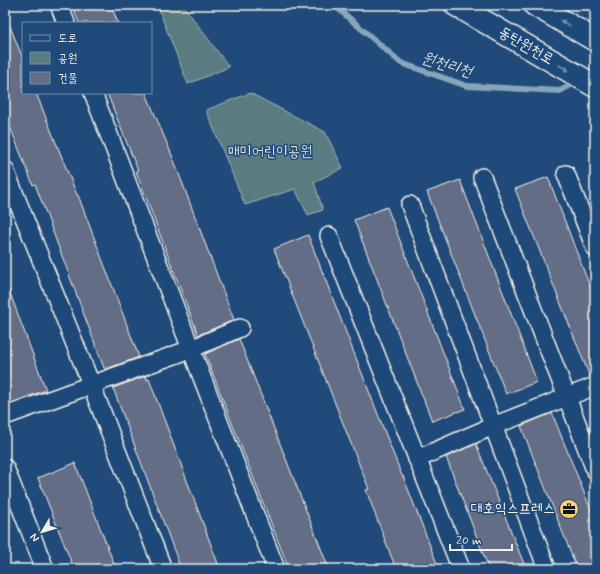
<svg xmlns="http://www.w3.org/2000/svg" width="600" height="574" font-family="Mynerve,'Poor Story',sans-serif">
	<rect width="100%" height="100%" fill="#1f4a7a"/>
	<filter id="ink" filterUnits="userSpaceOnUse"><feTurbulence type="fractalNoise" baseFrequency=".025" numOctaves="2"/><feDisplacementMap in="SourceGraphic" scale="8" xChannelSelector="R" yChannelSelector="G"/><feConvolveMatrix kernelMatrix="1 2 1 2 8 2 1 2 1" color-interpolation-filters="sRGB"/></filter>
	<g filter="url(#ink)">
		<!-- green -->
		<path fill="#5a7c81" stroke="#a7b6b4" d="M157 5H183L229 67 188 84Z
			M250 93 325 132 343 168 314 182 323 210 308 215 295 189 245 205 206 110Z"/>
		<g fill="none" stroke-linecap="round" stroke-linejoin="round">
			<!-- stream -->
			<path stroke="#88a6bb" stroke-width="6" d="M334 5 401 63 467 86 560 91 578 81"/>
		</g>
		<!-- building -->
		<path fill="#646d86" stroke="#f4f1e8" d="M72 5H111L118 23H79Z
			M6 16 23 59V93H36L77 195H78L139 357 106 369 104 368 35 184 33 185 5 114Z
			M107 93H146L173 158 234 320 198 335 136 171H138Z
			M548 177 595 300V376L590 377 515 189Z
			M460 180 537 382 506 394 427 192Z
			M387 207 465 409 432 421 354 220Z
			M308 235 402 476H403L439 569H396L366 490 369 489 274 249Z
			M7 285 46 390 11 403 5 387V286Z
			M239 339 329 569H289L205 354Z
			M146 376 147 380 149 379 220 569H181L113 388Z
			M552 413 595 520V564L580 569H577L521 426Z
			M476 444 526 569H489L446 457Z
			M75 463 116 569H74L38 478Z"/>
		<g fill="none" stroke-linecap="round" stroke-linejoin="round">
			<!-- street casing -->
			<g stroke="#f4f1e8" stroke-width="20">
				<path id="street" d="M59 5 66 23
					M5 170 91 384 163 569
					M566 174 595 248
					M482 177 595 470
					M410 205 547 569
					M329 236 461 569
					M240 328 191 349 276 569
					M5 416 191 349 93 93
					M417 459 493 426 595 386
					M5 468 45 569"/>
			</g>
			<!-- secondary casing -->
			<g stroke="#f4f1e8" stroke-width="25">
				<path id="secondary" d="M456 5 595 86
					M535 5 595 40"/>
			</g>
			<!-- street -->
			<use href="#street" stroke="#1f4a7a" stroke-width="17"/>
			<!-- secondary -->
			<use href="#secondary" stroke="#1f4a7a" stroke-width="22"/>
		</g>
		<!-- one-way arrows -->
		<defs><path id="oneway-solid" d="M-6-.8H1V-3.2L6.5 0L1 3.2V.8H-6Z"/></defs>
		<g fill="#748da6">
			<use href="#oneway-solid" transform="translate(565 23) rotate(-150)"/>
			<use href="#oneway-solid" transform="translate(564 68) rotate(30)"/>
		</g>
	</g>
	<!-- icons -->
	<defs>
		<g id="office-disc" transform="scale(1)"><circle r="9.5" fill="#ffd166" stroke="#1f4a7a"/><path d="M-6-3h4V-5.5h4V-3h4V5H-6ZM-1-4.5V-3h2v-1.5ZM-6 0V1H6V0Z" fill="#111"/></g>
	</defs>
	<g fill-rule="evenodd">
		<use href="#office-disc" x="569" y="509"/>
	</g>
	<g text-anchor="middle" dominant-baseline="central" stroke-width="3" stroke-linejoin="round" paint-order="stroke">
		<!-- street labels -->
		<g font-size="15" fill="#f4f1e8" stroke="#1f4a7a">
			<text transform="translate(526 46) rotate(30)">동탄원천로</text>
		</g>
		<!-- park labels -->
		<g font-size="15" fill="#dddfd9" stroke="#1f4a7a">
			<text x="270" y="152">매미어린이공원</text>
		</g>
		<!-- poi labels -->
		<g font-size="15" fill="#f4f1e8" stroke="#1f4a7a" text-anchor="end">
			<text x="555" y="509">대호익스프레스</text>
		</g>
		<!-- water labels -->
		<g font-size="16" font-style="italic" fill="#d9dedd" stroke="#1f4a7a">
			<text transform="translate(447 65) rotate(17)">원천리천</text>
		</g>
	</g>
	<!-- margin -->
	<rect width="600" height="574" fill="none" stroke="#1f4a7a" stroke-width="20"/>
	<rect x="10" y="10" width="580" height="554" fill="none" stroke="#f4f1e8" stroke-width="1.5" filter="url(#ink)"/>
	<!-- legend -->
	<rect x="22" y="22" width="130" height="72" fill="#1f4a7a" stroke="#748da6"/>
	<rect x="30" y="35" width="20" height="6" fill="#1f4a7a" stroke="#748da6"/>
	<text x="58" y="42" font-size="12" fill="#f4f1e8">도로</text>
	<rect x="30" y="52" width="20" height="12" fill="#5a7c81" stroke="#748da6"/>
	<text x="58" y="62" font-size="12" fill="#f4f1e8">공원</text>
	<rect x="30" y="72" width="20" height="12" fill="#646d86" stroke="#748da6"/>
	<text x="58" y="82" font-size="12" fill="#f4f1e8">건물</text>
	<!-- north arrow -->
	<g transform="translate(42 532) rotate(232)" stroke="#1f4a7a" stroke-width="3" paint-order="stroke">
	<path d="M0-3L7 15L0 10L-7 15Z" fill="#f4f1e8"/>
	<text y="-6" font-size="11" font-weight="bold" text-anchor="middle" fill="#f4f1e8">N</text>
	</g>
	<!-- scale -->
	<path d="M450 544v6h62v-6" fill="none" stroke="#f4f1e8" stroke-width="2"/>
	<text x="456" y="544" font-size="12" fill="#f4f1e8" stroke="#1f4a7a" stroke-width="3" paint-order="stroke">20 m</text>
</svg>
